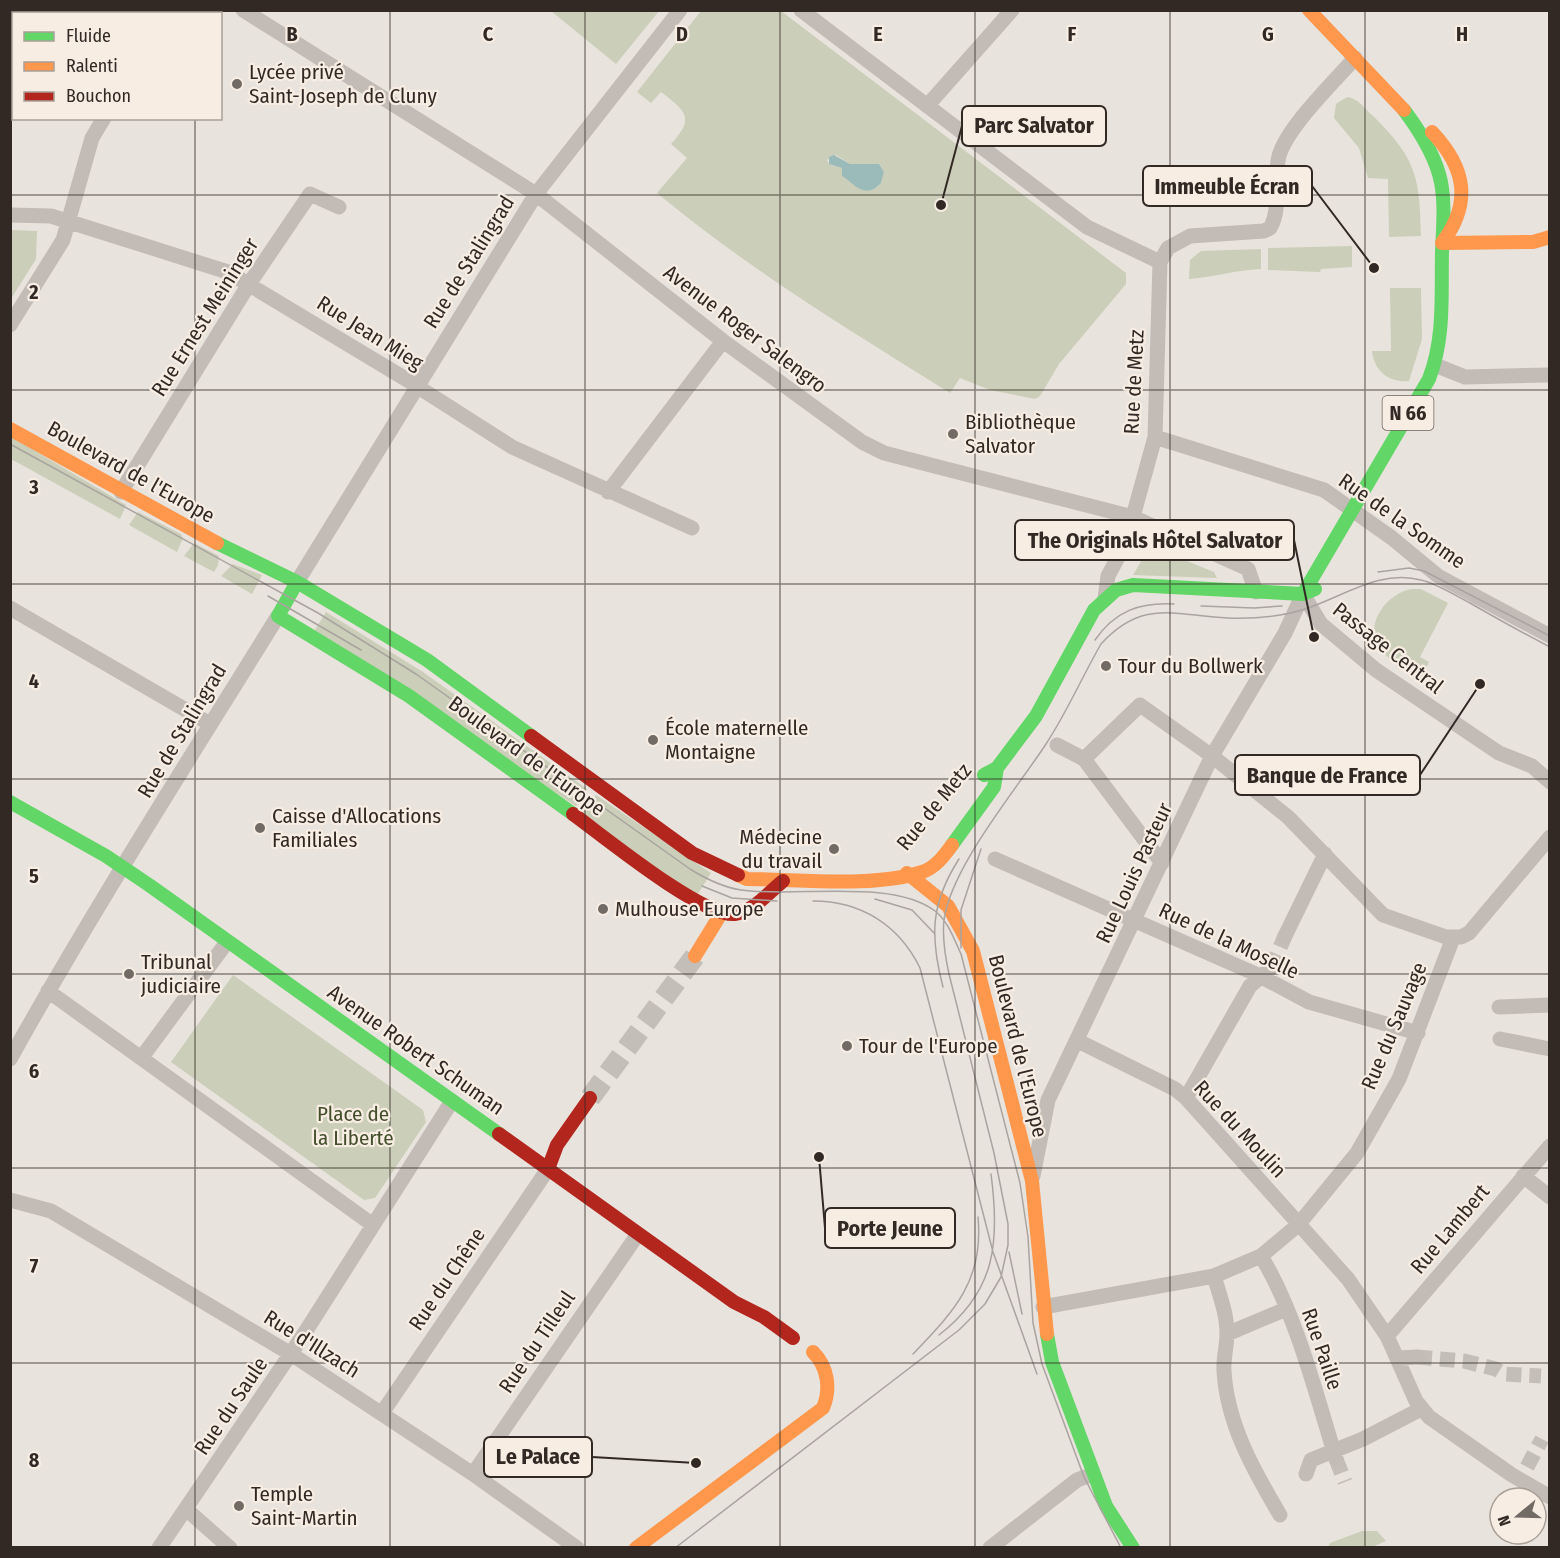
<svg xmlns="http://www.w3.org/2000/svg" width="1560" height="1558" font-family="'Fira Sans Condensed',sans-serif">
	<rect width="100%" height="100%" fill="#e9e3dd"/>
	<!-- green -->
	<path fill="#cbceb8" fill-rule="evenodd" d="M551 11H659L616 64Z
		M701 11H781L1126 273V284L1059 364 1040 396 1035 399 990 390 960 378 950 393C850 330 748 269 657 193L687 158 671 144C696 117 685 111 661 92L651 103 637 92ZM836 155 850 164H879L884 172 881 183C865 200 857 184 842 176V168L829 164 827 160Z
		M1347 97C1358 98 1365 109 1373 116 1416 158 1420 177 1421 236L1389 237 1388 179 1368 178 1359 148 1334 118 1336 104Z
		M11 230 37 231 36 259 11 299Z
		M1352 246V267L1321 269 1320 272 1268 270V248Z
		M1261 249V269C1236 270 1214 277 1189 279L1190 260 1201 251Z
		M1390 288H1421L1422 339 1409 381C1389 383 1374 371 1372 351H1391Z
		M10 436 126 505 120 519 11 459Z
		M138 512 181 534 183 538 177 552 129 525Z
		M194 543 219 556 218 565 214 572 184 556Z
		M1150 546 1214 572 1217 578 1133 575Z
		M233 564 262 575 252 594 221 576Z
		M1412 589H1421L1448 603 1420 657 1429 662 1420 682C1396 665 1359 643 1381 610 1388 599 1400 591 1412 589Z
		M326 612 423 672 587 789 576 806 313 633Z
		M596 795 711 873 696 897 581 815Z
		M233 975 423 1110 426 1122 375 1198 364 1200 171 1062Z
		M1362 1531H1377L1386 1541 1372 1547H1328L1330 1543Z"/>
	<!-- water -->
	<path fill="#9abbb9" d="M834 155 850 164H879L884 172 881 183C865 200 856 185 842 176V168L829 164V157Z"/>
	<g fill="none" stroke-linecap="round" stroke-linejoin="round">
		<!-- street-tunnel -->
		<path stroke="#c4beb8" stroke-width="15" stroke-dasharray="15 8" stroke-linecap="butt" d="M1271 968 1285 936
			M1417 1357 1464 1361 1496 1369 1504 1374 1541 1376
			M1336 1459 1345 1482
			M1527 1467 1542 1439"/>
		<!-- secondary-tunnel -->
		<path stroke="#c4beb8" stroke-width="21" stroke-dasharray="21 10" stroke-linecap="butt" d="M590 1098 695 956"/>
		<!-- street -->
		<path stroke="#c2bbb6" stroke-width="15" d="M243 10 536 194 723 341 862 442 884 453 1133 517 1248 569 1256 592
			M801 10 1087 227 1160 262
			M173 14 175 10
			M927 106 1012 10
			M10 215 51 216 228 272 404 378 512 447 692 528
			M10 325 63 240 92 138 104 118
			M1435 365 1465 377 1550 375
			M1155 437 1324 490 1392 538 1438 576 1550 636
			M121 492 249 284 310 194 339 207
			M608 492 723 341
			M297 582 536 194 680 10
			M1303 594 1321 624 1376 670 1499 753 1532 766 1550 782
			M1105 598 1108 576 1126 542 1155 437 1160 262 1168 248 1190 236 1264 231 1270 228C1282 208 1273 179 1279 156 1287 127 1334 82 1355 58
			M10 608 210 724
			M1057 745 1084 759 1162 863
			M1084 759 1140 705 1212 756 1288 817 1383 915 1446 937H1461L1469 933 1550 837
			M995 859 1258 975 1309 1002 1418 1033
			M1285 936 1325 854
			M48 991 373 1225
			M1499 1007 1550 1005
			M1500 1039 1550 1049
			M1078 1041 1175 1089 1186 1098 1348 1279 1387 1336 1416 1401 1429 1417 1512 1475 1550 1497
			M142 1057 227 942
			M10 1059C94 908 187 763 278 616
			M1186 1098 1250 986 1271 968
			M1033 1176 1048 1100 1212 756 1285 633 1303 594
			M1523 1176 1550 1197
			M10 1200 51 1211 291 1354 473 1474 577 1548
			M1261 1256C1295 1311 1317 1397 1336 1459
			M1214 1276C1220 1296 1227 1314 1227 1334 1227 1346 1223 1359 1224 1371 1227 1424 1254 1471 1280 1515
			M1043 1307 1214 1276 1261 1256 1298 1225 1357 1153 1399 1079 1453 938
			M1227 1334 1286 1309
			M1387 1336 1550 1146
			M1399 1358 1417 1357
			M382 1413 548 1169
			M473 1474 638 1234
			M1306 1474 1311 1460 1363 1439 1421 1409
			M186 1509 230 1548
			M159 1548 304 1334 452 1101
			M990 1548 1077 1480 1093 1474"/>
		<!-- fast -->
		<path stroke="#63d668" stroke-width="14" d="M217 543 297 582 427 660 531 736
			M297 582 278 616 409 696 573 814
			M1303 594 1429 379C1445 337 1441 296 1442 252 1443 227 1446 198 1439 174 1432 150 1419 130 1404 110
			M984 775 997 768 1036 716 1094 610 1116 590 1133 585 1303 594 1315 589
			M10 802 106 856 149 885 499 1134
			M952 845 994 787 997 768
			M1047 1334 1052 1362 1106 1506 1133 1548"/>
		<!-- slow -->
		<path stroke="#ff974d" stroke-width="14" d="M1309 10 1404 110
			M1432 132C1466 168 1472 203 1442 243
			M1442 243 1533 242 1550 237
			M10 429 217 543
			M907 873 948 906 973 951 1032 1181 1047 1334
			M738 875 747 879C798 879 874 888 922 872 935 868 944 856 952 845
			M695 956 722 912
			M636 1548 823 1408C831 1389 828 1367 813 1352"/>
		<!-- jam -->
		<path stroke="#b3261e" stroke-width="14" d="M531 736 692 853 738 875
			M573 814C602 835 703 918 735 914 753 912 769 892 783 881
			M499 1134 734 1302 764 1317 793 1338
			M548 1169 557 1145 590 1098"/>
		<!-- tram -->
		<path stroke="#aaa4a0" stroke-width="1.5" d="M10 444 318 613 416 674 690 869C706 879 722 887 741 890 796 898 891 878 935 911 948 921 954 939 961 954L1020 1183 1028 1237 1033 1323 1042 1364 1084 1477 1121 1548
			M1378 572 1409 568 1424 571 1550 636
			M268 596 361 650
			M1201 606 1254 608 1282 606
			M1095 640C1115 611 1140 602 1174 604
			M702 886 732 898 777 901
			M875 899 912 910 935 934
			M813 901C861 901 899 925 920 968L993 1252 1037 1374
			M961 948V910L981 849
			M943 987C930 937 930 904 959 859
			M1009 1252 1022 1314
			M939 1335C996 1291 1000 1242 991 1174
			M913 1354C954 1311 984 1281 978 1217
			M675 1548 959 1330 985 1304 1001 1277 1008 1245V1224L994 1153 949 974C945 956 942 939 944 920 951 867 1016 790 1046 744 1067 712 1082 677 1101 644 1142 599 1174 615 1227 618 1254 619 1282 617 1308 608 1344 596 1381 569 1421 580 1438 584 1454 595 1470 603 1496 618 1523 633 1550 647"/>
	</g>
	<!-- grid -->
	<path fill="none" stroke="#322925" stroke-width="1.5" stroke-opacity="0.55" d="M195 10V14M390 10V1548M585 10V1548M780 10V1548M975 10V1548M1170 10V1548M1365 10V1548M195 118V1548M10 195H1550M10 390H1550M10 584H1550M10 779H1550M10 974H1550M10 1168H1550M10 1363H1550"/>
	<!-- markers -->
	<g fill="#726a65" stroke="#f7ede3" stroke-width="2">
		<circle cx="237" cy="84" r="6"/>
		<circle cx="953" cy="434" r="6"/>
		<circle cx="1106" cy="666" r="6"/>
		<circle cx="653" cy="740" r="6"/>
		<circle cx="260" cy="828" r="6"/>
		<circle cx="834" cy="849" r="6"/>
		<circle cx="603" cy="909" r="6"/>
		<circle cx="129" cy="974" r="6"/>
		<circle cx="847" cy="1046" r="6"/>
		<circle cx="239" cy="1506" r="6"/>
	</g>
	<g text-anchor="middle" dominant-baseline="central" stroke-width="4.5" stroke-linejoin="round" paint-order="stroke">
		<!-- shield labels -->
		<rect fill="#f7ede3" stroke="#6d645e" stroke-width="1.5" x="1382.5" y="396" width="51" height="34" rx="4.5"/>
		<g font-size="20" font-weight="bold" fill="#322925">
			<text x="1408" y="413">N 66</text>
		</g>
		<!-- poi labels -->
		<g font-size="21" fill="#322925" stroke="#f7ede3" text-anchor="start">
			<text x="249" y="72">Lycée privé<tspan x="249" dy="24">Saint-Joseph de Cluny</tspan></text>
			<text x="965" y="422">Bibliothèque<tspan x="965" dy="24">Salvator</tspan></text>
			<text x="1118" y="666">Tour du Bollwerk</text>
			<text x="665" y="728">École maternelle<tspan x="665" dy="24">Montaigne</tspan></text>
			<text x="272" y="816">Caisse d'Allocations<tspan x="272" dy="24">Familiales</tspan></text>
			<text x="822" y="837" text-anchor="end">Médecine<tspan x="822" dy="24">du travail</tspan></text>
			<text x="615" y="909">Mulhouse Europe</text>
			<text x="141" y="962">Tribunal<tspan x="141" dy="24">judiciaire</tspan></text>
			<text x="859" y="1046">Tour de l'Europe</text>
			<text x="251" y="1494">Temple<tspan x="251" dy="24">Saint-Martin</tspan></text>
		</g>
		<!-- street labels -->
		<g font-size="21" fill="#322925" stroke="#f7ede3">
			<text transform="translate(469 262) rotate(-58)">Rue de Stalingrad</text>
			<text transform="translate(205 317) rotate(-58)">Rue Ernest Meininger</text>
			<text transform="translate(745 329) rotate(37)">Avenue Roger Salengro</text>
			<text transform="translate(370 333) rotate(32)">Rue Jean Mieg</text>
			<text transform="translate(1134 382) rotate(-87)">Rue de Metz</text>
			<text transform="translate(131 472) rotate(29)">Boulevard de l'Europe</text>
			<text transform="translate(1402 521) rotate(35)">Rue de la Somme</text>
			<text transform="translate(1388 648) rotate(38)">Passage Central</text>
			<text transform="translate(182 731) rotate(-59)">Rue de Stalingrad</text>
			<text transform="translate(527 756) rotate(36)">Boulevard de l'Europe</text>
			<text transform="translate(934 807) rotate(-51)">Rue de Metz</text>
			<text transform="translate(1134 873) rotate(-65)">Rue Louis Pasteur</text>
			<text transform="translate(1229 941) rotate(25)">Rue de la Moselle</text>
			<text transform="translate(1394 1026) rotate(-67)">Rue du Sauvage</text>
			<text transform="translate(1018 1046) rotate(76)">Boulevard de l'Europe</text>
			<text transform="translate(416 1050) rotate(35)">Avenue Robert Schuman</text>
			<text transform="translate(1240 1129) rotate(47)">Rue du Moulin</text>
			<text transform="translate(1450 1229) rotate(-50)">Rue Lambert</text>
			<text transform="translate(447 1279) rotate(-56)">Rue du Chêne</text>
			<text transform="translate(537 1342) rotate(-56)">Rue du Tilleul</text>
			<text transform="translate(312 1344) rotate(32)">Rue d'Illzach</text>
			<text transform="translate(1322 1349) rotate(71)">Rue Paille</text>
			<text transform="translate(231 1406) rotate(-56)">Rue du Saule</text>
		</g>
		<!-- park labels -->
		<g font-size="21" fill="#434e2b" stroke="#f7ede3">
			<text x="353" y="1114">Place de<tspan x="353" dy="24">la Liberté</tspan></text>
		</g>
	</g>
	<g font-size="20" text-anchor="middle" font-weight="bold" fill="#322925" stroke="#f7ede3" stroke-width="4.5" stroke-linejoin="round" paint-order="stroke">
		<text x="292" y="41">B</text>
		<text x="488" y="41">C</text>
		<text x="682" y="41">D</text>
		<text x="878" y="41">E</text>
		<text x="1072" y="41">F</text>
		<text x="1268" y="41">G</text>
		<text x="1462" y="41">H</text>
		<text x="34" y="299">2</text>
		<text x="34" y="494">3</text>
		<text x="34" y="688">4</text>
		<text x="34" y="883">5</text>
		<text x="34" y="1078">6</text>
		<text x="34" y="1273">7</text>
		<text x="34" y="1467">8</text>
	</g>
	<!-- callouts -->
	<path fill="none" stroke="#322925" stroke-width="2" d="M941 205L962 126M1374 268L1312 186M1314 637L1294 540M1480 684L1420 775M819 1157L825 1228M696 1463L592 1457"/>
	<g fill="#322925" stroke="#f7ede3" stroke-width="2">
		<circle cx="941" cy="205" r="6"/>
		<circle cx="1374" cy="268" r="6"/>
		<circle cx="1314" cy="637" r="6"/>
		<circle cx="1480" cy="684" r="6"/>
		<circle cx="819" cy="1157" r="6"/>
		<circle cx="696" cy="1463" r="6"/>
	</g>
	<g fill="#f7ede3" stroke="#322925" stroke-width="2">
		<rect x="962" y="106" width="144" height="40" rx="6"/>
		<rect x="1143" y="166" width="169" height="40" rx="6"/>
		<rect x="1015" y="520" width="279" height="40" rx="6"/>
		<rect x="1235" y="755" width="185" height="40" rx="6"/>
		<rect x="825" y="1208" width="130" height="40" rx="6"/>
		<rect x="484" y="1437" width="108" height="40" rx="6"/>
	</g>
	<g font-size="22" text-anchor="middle" font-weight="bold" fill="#322925">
		<text x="1034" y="133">Parc Salvator</text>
		<text x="1227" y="194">Immeuble Écran</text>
		<text x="1155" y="548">The Originals Hôtel Salvator</text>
		<text x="1327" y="783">Banque de France</text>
		<text x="890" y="1236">Porte Jeune</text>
		<text x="538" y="1464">Le Palace</text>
	</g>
	<!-- border -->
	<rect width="1560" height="1558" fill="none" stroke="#322925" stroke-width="24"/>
	<!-- legend -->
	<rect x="12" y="12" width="210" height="108" fill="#f7ede3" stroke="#a89f97" stroke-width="1.5"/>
	<rect x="24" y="32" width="30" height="9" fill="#63d668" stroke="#a89f97" stroke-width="1.5"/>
	<text x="66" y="42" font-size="18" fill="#322925">Fluide</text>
	<rect x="24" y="62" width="30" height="9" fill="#ff974d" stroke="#a89f97" stroke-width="1.5"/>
	<text x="66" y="72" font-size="18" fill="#322925">Ralenti</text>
	<rect x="24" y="92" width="30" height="9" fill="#b3261e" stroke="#a89f97" stroke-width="1.5"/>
	<text x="66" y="102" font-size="18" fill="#322925">Bouchon</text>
	<!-- north arrow -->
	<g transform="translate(1518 1516) rotate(251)"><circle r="28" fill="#f7ede3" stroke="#a89f97" stroke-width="1.5"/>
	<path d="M0-4.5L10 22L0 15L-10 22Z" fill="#726a65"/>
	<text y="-9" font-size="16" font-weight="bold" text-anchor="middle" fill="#322925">N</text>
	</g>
</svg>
